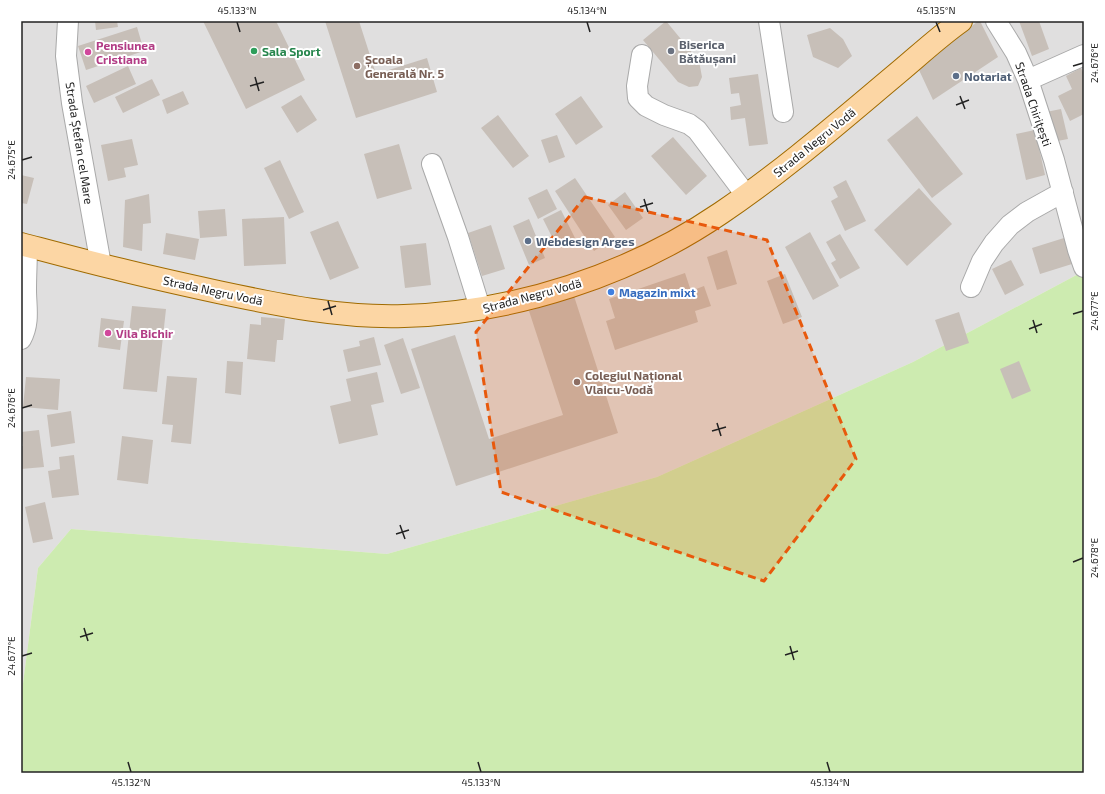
<svg xmlns="http://www.w3.org/2000/svg" width="1105" height="794" font-family="'Exo 2',sans-serif">
	<rect width="100%" height="100%" fill="#f2efe9"/>
	<!-- residential -->
	<path fill="#e0dfdf" d="M21 21H1084V271L913 362 657 477 387 554 71 529 38 568 21 699Z"/>
	<!-- grass -->
	<path fill="#cdebb0" d="M1084 271V773H21V699L38 568 71 529 387 554 657 477 913 362Z"/>
	<!-- building -->
	<path fill="#c7bfb8" d="M95 21H117L118 27 96 30Z
		M203 21H276L305 80 246 109Z
		M325 21H359L376 74 427 58 437 92 356 118Z
		M666 21 699 61 702 77 698 86 689 87 678 82 643 40Z
		M978 21H980L998 57 933 100 919 70Z
		M1019 21H1039L1049 49 1032 56Z
		M137 27 144 51 86 70 78 46Z
		M830 28 843 39 852 56 838 68 813 57 807 35Z
		M128 66 136 84 94 103 86 86Z
		M1081 68 1084 74V114L1070 121 1058 96 1072 89 1066 76Z
		M758 74 768 144 749 146 745 118 731 120 730 107 741 105 739 93 731 94 729 78Z
		M152 79 160 95 123 113 115 97Z
		M183 91 189 104 167 114 162 100Z
		M301 95 317 120 297 133 281 107Z
		M581 96 603 127 576 145 555 114Z
		M1061 109 1068 139 1052 142 1046 112Z
		M498 115 529 156 513 168 481 128Z
		M917 116 963 174 932 198 887 140Z
		M1035 130 1045 175 1026 180 1016 134Z
		M557 135 565 157 549 163 541 140Z
		M673 137 707 176 686 195 651 156Z
		M132 139 138 165 124 168 126 177 108 181 101 145Z
		M399 144 412 189 377 199 364 154Z
		M280 160 304 212 289 219 264 168Z
		M21 175 34 178 27 204 21 203Z
		M575 178 615 237 594 251 555 191Z
		M846 180 866 221 845 231 831 201 838 197 833 187Z
		M919 188 952 224 907 266 874 230Z
		M547 189 557 209 538 219 528 198Z
		M625 192 643 218 626 230 608 205Z
		M149 194 151 223 143 224 142 251 123 247 125 200Z
		M225 209 227 236 200 238 198 211Z
		M561 210 575 238 557 247 543 219Z
		M284 217 286 264 244 266 242 219Z
		M529 219 545 258 529 265 513 226Z
		M338 221 359 268 330 280 310 232Z
		M491 225 505 269 482 276 468 233Z
		M810 232 839 286 813 300 785 247Z
		M166 233 199 239 195 260 163 254Z
		M840 234 860 268 840 279 831 263 836 260 826 242Z
		M1064 238 1072 264 1040 274 1032 248Z
		M426 243 431 285 405 288 400 246Z
		M727 250 737 284 717 290 707 257Z
		M1011 260 1024 285 1005 295 992 269Z
		M685 273 691 291 704 286 711 306 695 311 698 322 615 350 606 321 615 318 609 299Z
		M785 274 802 317 783 324 767 281Z
		M574 296 618 433 456 486 411 349 455 335 489 439 563 415 529 311Z
		M132 306 166 309 157 392 123 389Z
		M959 312 969 343 946 351 935 320Z
		M261 317 285 319 283 340H277L275 362 247 359 250 324 261 325Z
		M101 318 124 321 120 350 98 347Z
		M374 337 381 365 348 372 343 350 360 346 359 341Z
		M403 338 420 388 401 394 384 345Z
		M227 361 243 362 241 395 225 393Z
		M1019 361 1031 391 1012 399 1000 369Z
		M377 372 384 402 371 405 378 435 339 444 330 406 351 401 346 379Z
		M167 376 197 378 191 444 171 442 173 425 162 424Z
		M26 377 60 379 58 410 23 407Z
		M71 411 75 443 51 447 47 415Z
		M39 430 44 467 21 469V446H23L21 432Z
		M122 436 153 440 148 484 117 480Z
		M74 455 79 495 52 498 48 471 60 469 59 457Z
		M45 502 53 539 33 543 25 507Z"/>
	<g fill="none" stroke-linecap="round" stroke-linejoin="round">
		<!-- minor casing -->
		<g stroke="#a9a9a9" stroke-width="22">
			<path id="minor" d="M68 21 66 56 72 103 101 265
				M769 21 783 112
				M996 21 1016 53 1028 80 1054 160 1078 250 1084 267
				M642 55 637 86 638 98 646 106 664 115 689 124 697 130 746 195
				M1028 80 1084 55
				M432 164 458 237 480 308
				M971 287 982 261 994 243 1010 225 1027 212 1063 192
				M21 339C30 323 26 306 26 290 26 275 27 260 27 246"/>
		</g>
		<!-- major casing -->
		<g stroke="#a06b00" stroke-width="24">
			<path id="major" d="M21 244C55 253 88 262 122 270 154 278 186 285 218 292 279 305 341 318 404 316 514 313 630 275 721 213 782 172 837 124 893 77 915 59 937 38 961 21"/>
		</g>
		<!-- minor -->
		<use href="#minor" stroke="#fff" stroke-width="20"/>
		<!-- major -->
		<use href="#major" stroke="#fcd6a4" stroke-width="22"/>
	</g>
	<!-- marked area -->
	<path fill="#e8590c" fill-opacity="0.2" stroke="#e8590c" stroke-width="3" stroke-dasharray="8 5" stroke-linejoin="round" d="M585 197 767 240 856 459 764 581 501 492 476 332Z"/>
	<!-- ticks -->
	<path fill="none" stroke="#222" stroke-width="1.5" d="M237 22 240 32M587 22 590 32M936 22 940 32M1073 66 1083 63M255 77 259 91M250 86 264 82M960 96 965 109M956 105 969 100M22 160 32 157M644 199 648 212M640 207 653 203M328 301 332 315M323 310 336 306M1073 314 1083 311M1033 320 1037 333M1029 329 1042 324M22 408 32 405M717 423 721 436M712 431 726 427M400 525 405 539M396 534 409 530M1073 562 1083 558M84 628 88 641M80 637 93 633M790 646 794 660M785 655 798 651M22 656 32 653M128 762 131 772M478 762 481 772M827 762 830 772"/>
	<!-- markers -->
	<circle fill="#2e9e5b" stroke="#fff" stroke-width="1.5" cx="254" cy="51" r="4"/>
	<circle fill="#6b7280" stroke="#fff" stroke-width="1.5" cx="671" cy="51" r="4"/>
	<g fill="#d1479c" stroke="#fff" stroke-width="1.5">
		<circle cx="88" cy="52" r="4"/>
		<circle cx="108" cy="333" r="4"/>
	</g>
	<g fill="#8d6e63" stroke="#fff" stroke-width="1.5">
		<circle cx="357" cy="66" r="4"/>
		<circle cx="577" cy="382" r="4"/>
	</g>
	<g fill="#5c6f8a" stroke="#fff" stroke-width="1.5">
		<circle cx="956" cy="76" r="4"/>
		<circle cx="528" cy="241" r="4"/>
	</g>
	<circle fill="#3f7fe0" stroke="#fff" stroke-width="1.5" cx="611" cy="292" r="4"/>
	<g text-anchor="middle" dominant-baseline="central" stroke-width="4" stroke-linejoin="round" paint-order="stroke">
		<!-- worship labels -->
		<g font-size="12" font-weight="bold" fill="#5b616d" stroke="#fff" text-anchor="start">
			<text x="679" y="44">Biserica<tspan x="679" dy="14">Bătăușani</tspan></text>
		</g>
		<!-- hotel labels -->
		<g font-size="12" font-weight="bold" fill="#b23c85" stroke="#fff" text-anchor="start">
			<text x="96" y="45">Pensiunea<tspan x="96" dy="14">Cristiana</tspan></text>
			<text x="116" y="333">Vila Bichir</text>
		</g>
		<!-- leisure labels -->
		<g font-size="12" font-weight="bold" fill="#27864d" stroke="#fff" text-anchor="start">
			<text x="262" y="51">Sala Sport</text>
		</g>
		<!-- education labels -->
		<g font-size="12" font-weight="bold" fill="#785e54" stroke="#fff" text-anchor="start">
			<text x="365" y="59">Școala<tspan x="365" dy="14">Generală Nr. 5</tspan></text>
			<text x="585" y="375">Colegiul Național<tspan x="585" dy="14">Vlaicu-Vodă</tspan></text>
		</g>
		<!-- service labels -->
		<g font-size="12" font-weight="bold" fill="#4e5e75" stroke="#fff" text-anchor="start">
			<text x="964" y="76">Notariat</text>
			<text x="536" y="241">Webdesign Arges</text>
		</g>
		<!-- street labels -->
		<g font-size="12" fill="#222" stroke="#fff">
			<text transform="translate(1034 104) rotate(71)">Strada Chirițești</text>
			<text transform="translate(814 142) rotate(-39)">Strada Negru Vodă</text>
			<text transform="translate(80 143) rotate(81)">Strada Ștefan cel Mare</text>
			<text transform="translate(213 290) rotate(12)">Strada Negru Vodă</text>
			<text transform="translate(532 295) rotate(-15)">Strada Negru Vodă</text>
		</g>
		<!-- shop labels -->
		<g font-size="12" font-weight="bold" fill="#366cbe" stroke="#fff" text-anchor="start">
			<text x="619" y="292">Magazin mixt</text>
		</g>
	</g>
	<!-- border -->
	<rect width="1105" height="794" fill="none" stroke="#ffffff" stroke-width="44"/>
	<rect x="22" y="22" width="1061" height="750" fill="none" stroke="#222" stroke-width="1.5"/>
	<g font-size="10" text-anchor="middle" fill="#222">
		<text x="237" y="14">45.133°N</text>
		<text x="587" y="14">45.134°N</text>
		<text x="936" y="14">45.135°N</text>
		<text transform="translate(1094 63) rotate(-90)" y="4">24.676°E</text>
		<text transform="translate(11 160) rotate(-90)" y="4">24.675°E</text>
		<text transform="translate(1094 311) rotate(-90)" y="4">24.677°E</text>
		<text transform="translate(11 408) rotate(-90)" y="4">24.676°E</text>
		<text transform="translate(1094 558) rotate(-90)" y="4">24.678°E</text>
		<text transform="translate(11 656) rotate(-90)" y="4">24.677°E</text>
		<text x="131" y="786">45.132°N</text>
		<text x="481" y="786">45.133°N</text>
		<text x="830" y="786">45.134°N</text>
	</g>
</svg>
